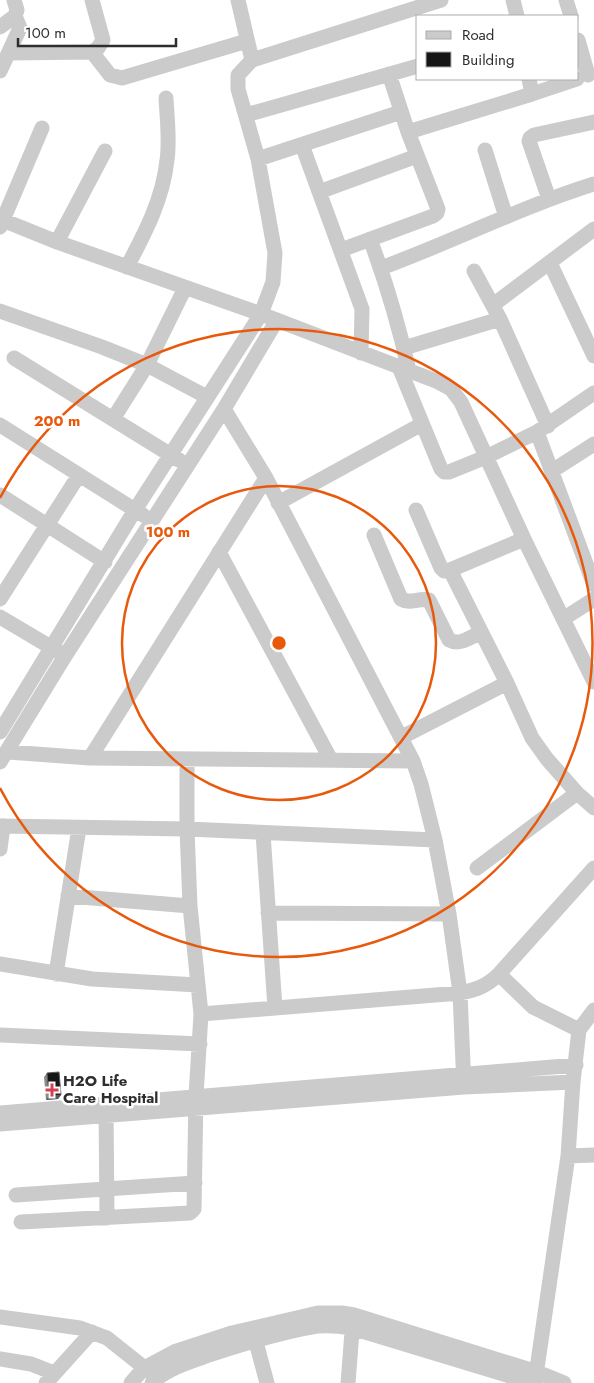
<svg xmlns="http://www.w3.org/2000/svg" width="594" height="1383" font-family="Jost,sans-serif">
	<rect width="100%" height="100%" fill="#fff"/>
	<g fill="none" stroke-linecap="round" stroke-linejoin="round">
		<!-- minor -->
		<path stroke="#cbcbcb" stroke-width="15" d="M238 0 252 60 441 0
			M513 0 517 16
			M566 0 571 16
			M0 27 15 16
			M578 40 588 75
			M92 52 110 75 122 78 247 41
			M9 53 92 52 98 48 103 40 92 0
			M0 71 20 28 15 16 17 10 14 0
			M529 79 532 94
			M246 115 418 66
			M408 132 532 94 577 79
			M302 145 362 309 361 353
			M485 150 506 217
			M258 159 401 112
			M319 192 417 156
			M549 199 529 141 530 138 534 135 594 122
			M0 219 57 242 261 314 436 381 451 389 461 402 524 539 594 682
			M0 227 42 128
			M370 239C386 282 399 326 409 371
			M57 242 105 151
			M341 250 433 216 437 213 438 209 408 132 389 74
			M550 263 594 356
			M127 267C145 233 163 199 167 160 170 140 167 119 166 98
			M381 268C452 242 521 207 594 184
			M474 271 500 319 548 426
			M493 305 594 229
			M0 311 102 347 147 365 207 397
			M404 348 500 319
			M14 358 179 460
			M399 367 441 469 444 472H449L486 457 537 432 594 393
			M224 409 266 478 413 761 421 784 435 840 449 914 460 993 464 1087
			M113 419 147 365 185 288
			M0 425 143 515
			M537 432 594 585
			M552 471 594 444
			M0 495 105 562
			M278 503 422 424
			M416 510 441 568 444 571 450 570 524 539
			M374 535 401 599C411 605 419 597 429 600L449 640C460 646 471 637 481 632
			M219 552 331 760
			M450 570 507 683 532 738 547 759 577 793 594 808
			M0 599 79 475
			M0 617 59 652
			M563 619 594 599
			M0 732 135 510 261 314 273 282 275 253 258 159 238 89V75L252 60
			M402 737 507 683
			M8 752 90 758 413 761
			M90 758 266 478
			M0 762 65 656 224 409 277 320
			M0 826 187 829 435 840
			M263 833 275 1008
			M0 849 3 826
			M477 868 577 793
			M68 896 190 906
			M268 913 449 914
			M0 964 92 979 198 985
			M56 974 79 828
			M499 974 533 1007 579 1030
			M201 1014 460 993C476 990 487 986 499 974L594 868
			M0 1035 200 1044
			M106 1107 107 1218
			M0 1113 576 1065
			M0 1124 464 1087 573 1082
			M568 1156 594 1155
			M16 1195 195 1183
			M21 1222 190 1213 194 1209 196 1096 201 1014 190 906 187 829V760
			M0 1317 80 1328 107 1338 151 1373
			M253 1331 267 1383
			M0 1359 31 1364 54 1373
			M535 1382 568 1156 573 1082 579 1030 594 1010
			M46 1383 92 1332
			M131 1383 144 1368 174 1352 232 1333 318 1313H342L354 1315 537 1372 564 1383
			M152 1383C166 1369 188 1363 206 1356 242 1344 280 1332 317 1326 329 1325 340 1326 352 1328L533 1383
			M348 1383 353 1319"/>
	</g>
	<!-- wall -->
	<path fill="#8a8a8a" d="M47 1073 61 1095 58 1099 46 1100 44 1077Z"/>
	<!-- shaded-wall -->
	<path fill="#5b5b5b" d="M61 1095 58 1099 46 1100 49 1096Z"/>
	<!-- building -->
	<path fill="#151515" stroke="#5b5b5b" d="M59 1072 61 1095 49 1096 47 1073Z"/>
	<!-- distance rings -->
	<g fill="none" stroke="#e8590c" stroke-width="2.5">
		<circle cx="279" cy="643" r="157"/>
		<path d="M0 498A314 314 0 1 1 0 788"/>
	</g>
	<!-- markers -->
	<path fill="#d34252" stroke="#fff" stroke-width="2" d="M49.5 1082.5h5v5h5v5h-5v5h-5v-5h-5v-5h5z"/>
	<g text-anchor="middle" dominant-baseline="central" stroke-width="5" stroke-linejoin="round" paint-order="stroke">
		<!-- poi labels -->
		<g font-size="15" font-weight="bold" fill="#2e2e2e" stroke="#fff" text-anchor="start">
			<text x="63" y="1081">H2O Life<tspan x="63" dy="17">Care Hospital</tspan></text>
		</g>
	</g>
	<circle cx="279" cy="643" r="8" fill="#e8590c" stroke="#fff" stroke-width="2.5"/>
	<g font-size="15" text-anchor="middle" font-weight="bold" fill="#e8590c" stroke="#fff" stroke-width="5" stroke-linejoin="round" paint-order="stroke">
		<text x="57" y="426">200 m</text>
		<text x="168" y="537">100 m</text>
	</g>
	<!-- legend -->
	<rect x="416" y="15" width="162" height="65" fill="#ffffff" stroke="#ababab"/>
	<rect x="426" y="31" width="25" height="8" fill="#cbcbcb" stroke="#ababab"/>
	<text x="462" y="40" font-size="15" fill="#2e2e2e">Road</text>
	<rect x="426" y="52" width="25" height="15" fill="#151515" stroke="#ababab"/>
	<text x="462" y="65" font-size="15" fill="#2e2e2e">Building</text>
	<!-- scale -->
	<path d="M18 38v8h158v-8" fill="none" stroke="#2e2e2e" stroke-width="2.5"/>
	<text x="25" y="38" font-size="15" fill="#2e2e2e" stroke="#ffffff" stroke-width="4" paint-order="stroke">100 m</text>
</svg>
